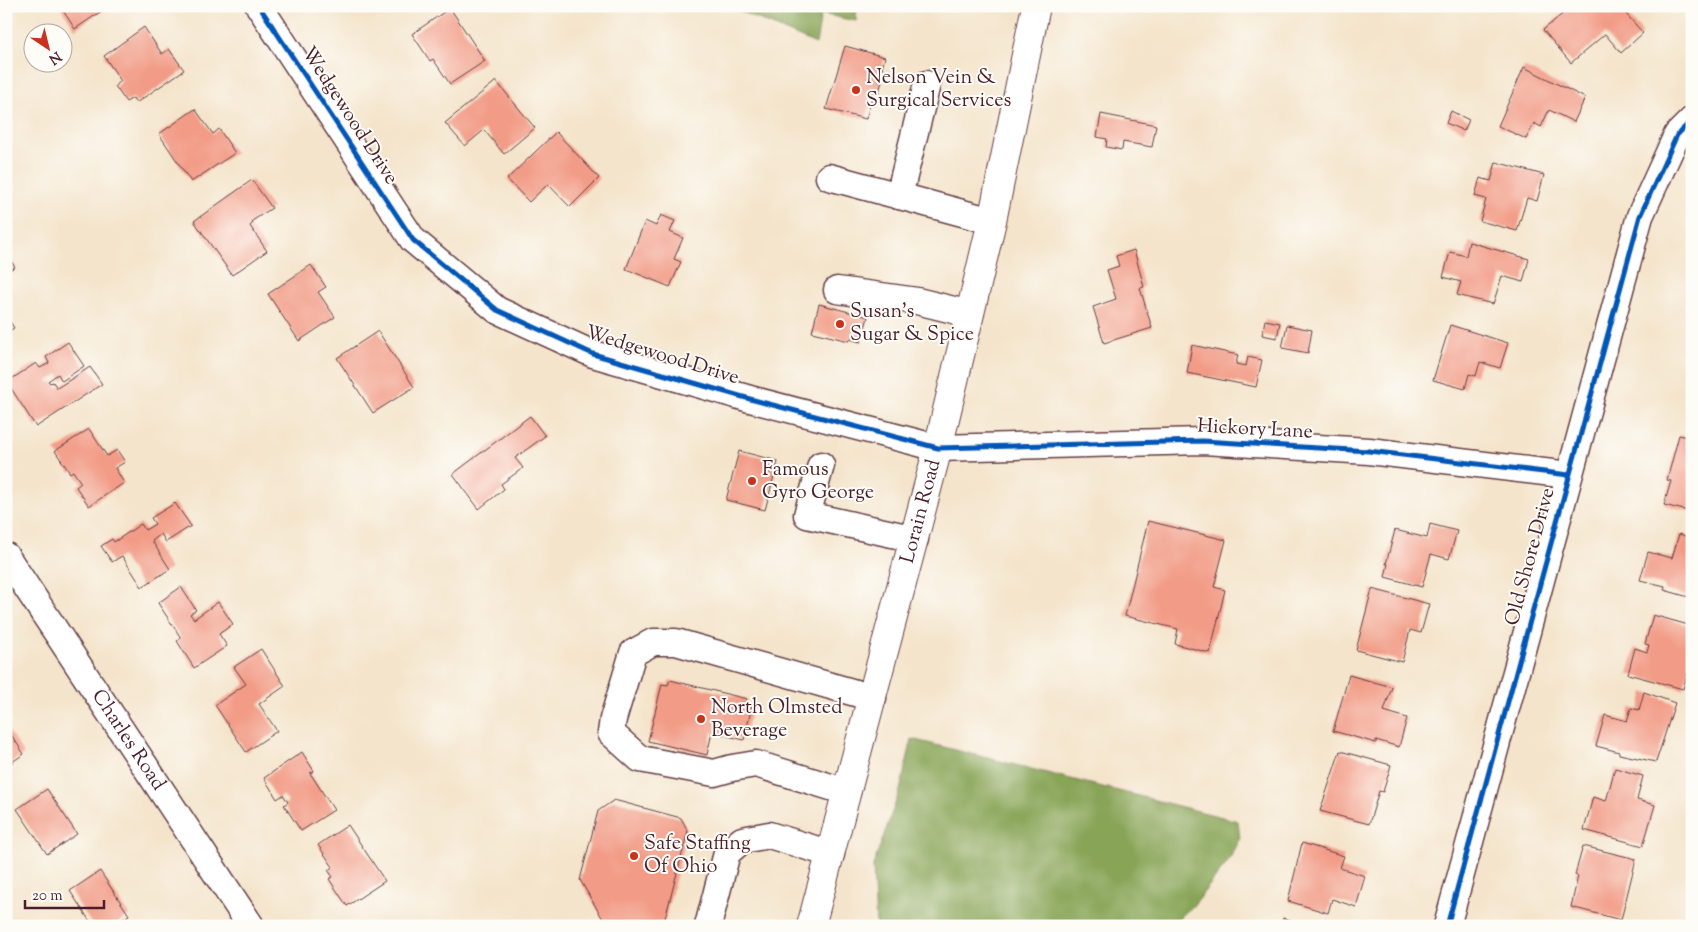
<svg xmlns="http://www.w3.org/2000/svg" width="1698" height="932" font-family="'Sorts Mill Goudy',serif">
	<rect width="100%" height="100%" fill="#fdfcf7"/>
	<filter id="ink" filterUnits="userSpaceOnUse"><feTurbulence type="fractalNoise" baseFrequency=".02" numOctaves="2"/><feDisplacementMap in="SourceGraphic" scale="10" xChannelSelector="R" yChannelSelector="G"/><feConvolveMatrix kernelMatrix="1 2 1 2 8 2 1 2 1" color-interpolation-filters="sRGB"/></filter>
	<filter id="wash" filterUnits="userSpaceOnUse"><feTurbulence type="fractalNoise" baseFrequency=".0096" numOctaves="4" result="noise"/><feDisplacementMap in="SourceGraphic" scale="20" xChannelSelector="R" yChannelSelector="G"/><feGaussianBlur stdDeviation="1.12" result="paint"/><feColorMatrix in="noise" values="0 0 0 0 0 0 0 0 0 0 0 0 0 0 0 0 0 1.4 0 .05"/><feComposite in="paint" operator="in"/></filter>
	<g filter="url(#wash)">
		<rect width="100%" height="100%" fill="#f4e4cb"/>
		<!-- forest -->
		<path fill="#88a456" stroke="#696240" d="M728 6H857L856 21 821 14 816 44Z
			M912 739 1238 821 1240 840 1227 863 1192 907 1169 926H876L873 866 900 790Z"/>
		<g id="blocks">
			<!-- building -->
			<path fill="#f29c87" d="M60 6H109L75 29Z
				M1572 6H1619L1643 33 1621 53 1605 34 1571 63 1543 30Z
				M450 8 485 61 450 84 433 59 430 61 412 34Z
				M144 27 162 54 169 49 184 70 136 103 133 98 126 102 115 86 121 81 104 56Z
				M845 46 885 57 879 80 882 81 877 99 872 97 866 119 826 109Z
				M1524 67 1585 98 1574 122 1549 110 1541 127 1534 123 1526 139 1498 126Z
				M496 81 535 128 504 154 484 130 465 146 445 123Z
				M195 109 213 134 219 129 235 153 191 182 159 134Z
				M1451 111 1469 120 1464 131 1446 123Z
				M1101 114 1156 125 1152 147 1123 142 1122 150 1106 147 1107 139 1097 137Z
				M556 132 599 178 570 207 548 184 529 202 507 179Z
				M1496 162 1544 175 1537 201 1527 198 1517 231 1480 221 1486 199 1475 196 1480 178 1491 181Z
				M252 180 272 208 252 221 253 223 250 226 267 251 232 275 194 221Z
				M661 215 675 221 670 232 683 238 674 259 681 262 670 287 626 269 645 221 656 226Z
				M1469 242 1529 259 1523 282 1502 276 1493 304 1457 295 1461 282 1443 277 1450 252 1466 256Z
				M1134 250 1144 287 1140 288 1152 328 1104 343 1093 307 1116 299 1107 270 1119 266 1116 256Z
				M6 254 15 267 6 272Z
				M311 265 326 287 318 292 335 317 299 341 268 294Z
				M819 304 868 317 861 342 850 339 849 341 812 332Z
				M6 315 14 328 6 333Z
				M1265 320 1280 323 1277 338 1262 335Z
				M1287 325 1312 330 1308 353 1282 348Z
				M1450 325 1508 343 1500 368 1480 362 1476 376 1469 374 1465 389 1433 380Z
				M378 331 414 387 373 413 337 358Z
				M68 342 84 366 62 381 58 374 48 381 50 383 53 382 57 388 90 367 102 384 36 427 7 382 36 363 40 368 49 363 46 357Z
				M1192 345 1238 355 1236 364 1246 366 1248 357 1262 360 1256 387 1187 373Z
				M530 416 545 436 515 458 523 468 501 484 504 489 479 509 453 474Z
				M89 429 107 456 117 450 125 462 115 468 124 483 89 506 76 487 81 483 73 471 70 473 55 451Z
				M1679 435 1692 438V512L1664 505 1671 481 1667 480Z
				M739 451 778 461 765 510 726 500Z
				M175 503 191 526 166 542 161 534 152 541 170 569 142 587 122 556 112 562 101 546 112 539 114 542 141 524 145 530 155 524 151 518Z
				M1148 521 1226 540 1214 587 1225 590 1210 653 1175 644 1178 629 1125 616Z
				M1430 524 1457 531 1449 559 1431 554 1422 587 1385 577 1388 564H1386L1395 530 1427 538Z
				M1679 534 1692 538V598L1664 590 1665 586 1640 580 1648 552 1672 558Z
				M181 587 196 610 190 614 194 619 218 602 233 624 219 634 227 646 194 668 177 641 181 638 158 603Z
				M1372 589 1429 604 1421 633 1410 630 1402 662 1356 650Z
				M1653 615 1692 626V659L1683 689 1628 674 1635 648 1647 652 1649 645 1645 644Z
				M261 649 285 686 259 704 277 731 246 752 215 705 246 684 234 667Z
				M1349 675 1392 687 1384 711 1407 718 1399 747 1376 740V743L1333 731Z
				M670 680 747 699 746 704 752 706 744 740 712 732 707 755 648 741 662 684 668 685Z
				M1644 692 1675 703 1656 762 1619 754V752L1596 746 1605 715 1627 721 1631 708 1639 710Z
				M6 727 24 754 6 766Z
				M1340 751 1391 765 1383 792 1379 791 1369 824 1320 811Z
				M302 752 314 771 310 773 334 810 301 831 284 805 288 802 283 795 277 799 264 778Z
				M1615 768 1643 776 1637 800 1655 805 1643 846 1584 830 1593 797 1606 801Z
				M47 789 77 834 47 854 17 809Z
				M614 800 681 818 688 831 663 926H607L580 880 598 811Z
				M348 825 385 881 347 906 329 879 333 877 328 870 333 867 318 845Z
				M1302 843 1344 856 1340 868 1365 876 1356 907 1332 899 1328 913 1288 901Z
				M1583 846 1636 859 1621 920 1571 907 1578 876 1575 875Z
				M100 871 129 915 113 926H93L70 891Z
				M1283 918 1309 925V923L1318 926H1281Z"/>
		</g>
	</g>
	<g filter="url(#ink)">
		<use href="#blocks" fill-opacity="0" stroke="#643d43" stroke-width="1"/>
		<g fill="none" stroke-linecap="round" stroke-linejoin="round">
			<!-- minor casing -->
			<g stroke="#643d43" stroke-width="29">
				<g id="minor">
					<path d="M259 6 413 240 497 310 593 354 750 399 938 448 1203 441 1369 451 1569 475"/>
					<path d="M829 177 992 221"/>
					<path d="M899 196 927 84"/>
					<path d="M837 290 917 301 970 314"/>
					<path d="M821 465 807 515 915 539"/>
					<path id="s1" d="M6 556 251 926"/>
					<path d="M847 792 756 764 732 768 714 773 640 759 611 733 613 719 633 653 653 642H676L873 698"/>
					<path d="M708 926 727 853 742 840 769 835 831 854"/>
					<path d="M1447 926 1640 216 1677 135 1692 120"/>
				</g>
			</g>
			<!-- major casing -->
			<g stroke="#643d43" stroke-width="30">
				<g id="major">
					<path id="s2" d="M811 926 938 448 992 221 1036 6"/>
				</g>
			</g>
			<!-- minor -->
			<use href="#minor" stroke="#fff" stroke-width="26"/>
			<!-- major -->
			<use href="#major" stroke="#fff" stroke-width="28"/>
			<!-- cycleway casing -->
			<g stroke="#fdfcf7" stroke-width="8">
				<path id="cycleway" d="M259 6 413 240 497 310 593 354 750 399 938 448 1203 441 1369 451 1569 475
					M1447 926 1640 216 1677 135 1692 120"/>
			</g>
			<!-- cycleway -->
			<use href="#cycleway" stroke="#0057b8" stroke-width="5"/>
		</g>
	</g>
	<!-- markers -->
	<g fill="#c8321e" stroke="#fdfcf7" stroke-width="2">
		<circle cx="856" cy="90" r="5"/>
		<circle cx="840" cy="324" r="5"/>
		<circle cx="752" cy="481" r="5"/>
		<circle cx="701" cy="719" r="5"/>
		<circle cx="634" cy="856" r="5"/>
	</g>
	<g text-anchor="middle" dominant-baseline="central" stroke-width="4" stroke-linejoin="round" paint-order="stroke">
		<!-- poi labels -->
		<g font-size="20" fill="#4a1f2b" stroke="#fdfcf7" text-anchor="start">
			<text x="866" y="78">Nelson Vein &amp;<tspan x="866" dy="23">Surgical Services</tspan></text>
			<text x="850" y="312">Susan's<tspan x="850" dy="23">Sugar &amp; Spice</tspan></text>
			<text x="762" y="470">Famous<tspan x="762" dy="23">Gyro George</tspan></text>
			<text x="711" y="708">North Olmsted<tspan x="711" dy="23">Beverage</tspan></text>
			<text x="644" y="844">Safe Staffing<tspan x="644" dy="23">Of Ohio</tspan></text>
		</g>
		<!-- street labels -->
		<g font-size="20" fill="#4a1f2b" stroke="#fdfcf7">
			<text transform="translate(349 116) rotate(57)">Wedgewood Drive</text>
			<text transform="translate(662 356) rotate(17)">Wedgewood Drive</text>
			<text transform="translate(1255 430) rotate(3)">Hickory Lane</text>
			<text stroke="none"><textPath href="#s2" startOffset="429">Lorain Road</textPath></text>
			<text transform="translate(1531 557) rotate(-75)">Old Shore Drive</text>
			<text stroke="none"><textPath href="#s1" startOffset="221">Charles Road</textPath></text>
		</g>
	</g>
	<!-- margin -->
	<rect width="1698" height="932" fill="none" stroke="#fdfcf7" stroke-width="25"/>
	<!-- north arrow -->
	<g transform="translate(48 48) rotate(145)"><circle r="24" fill="#fdfcf7" stroke="#b5a4a5"/>
	<path d="M0-4L9 19L0 12L-9 19Z" fill="#c8321e"/>
	<text y="-8" font-size="14" font-weight="bold" text-anchor="middle" fill="#4a1f2b">N</text>
	</g>
	<!-- scale -->
	<path d="M25 900v8h79v-8" fill="none" stroke="#4a1f2b" stroke-width="2.5"/>
	<text x="32" y="900" font-size="15" fill="#4a1f2b" stroke="#fdfcf7" stroke-width="4" paint-order="stroke">20 m</text>
</svg>
